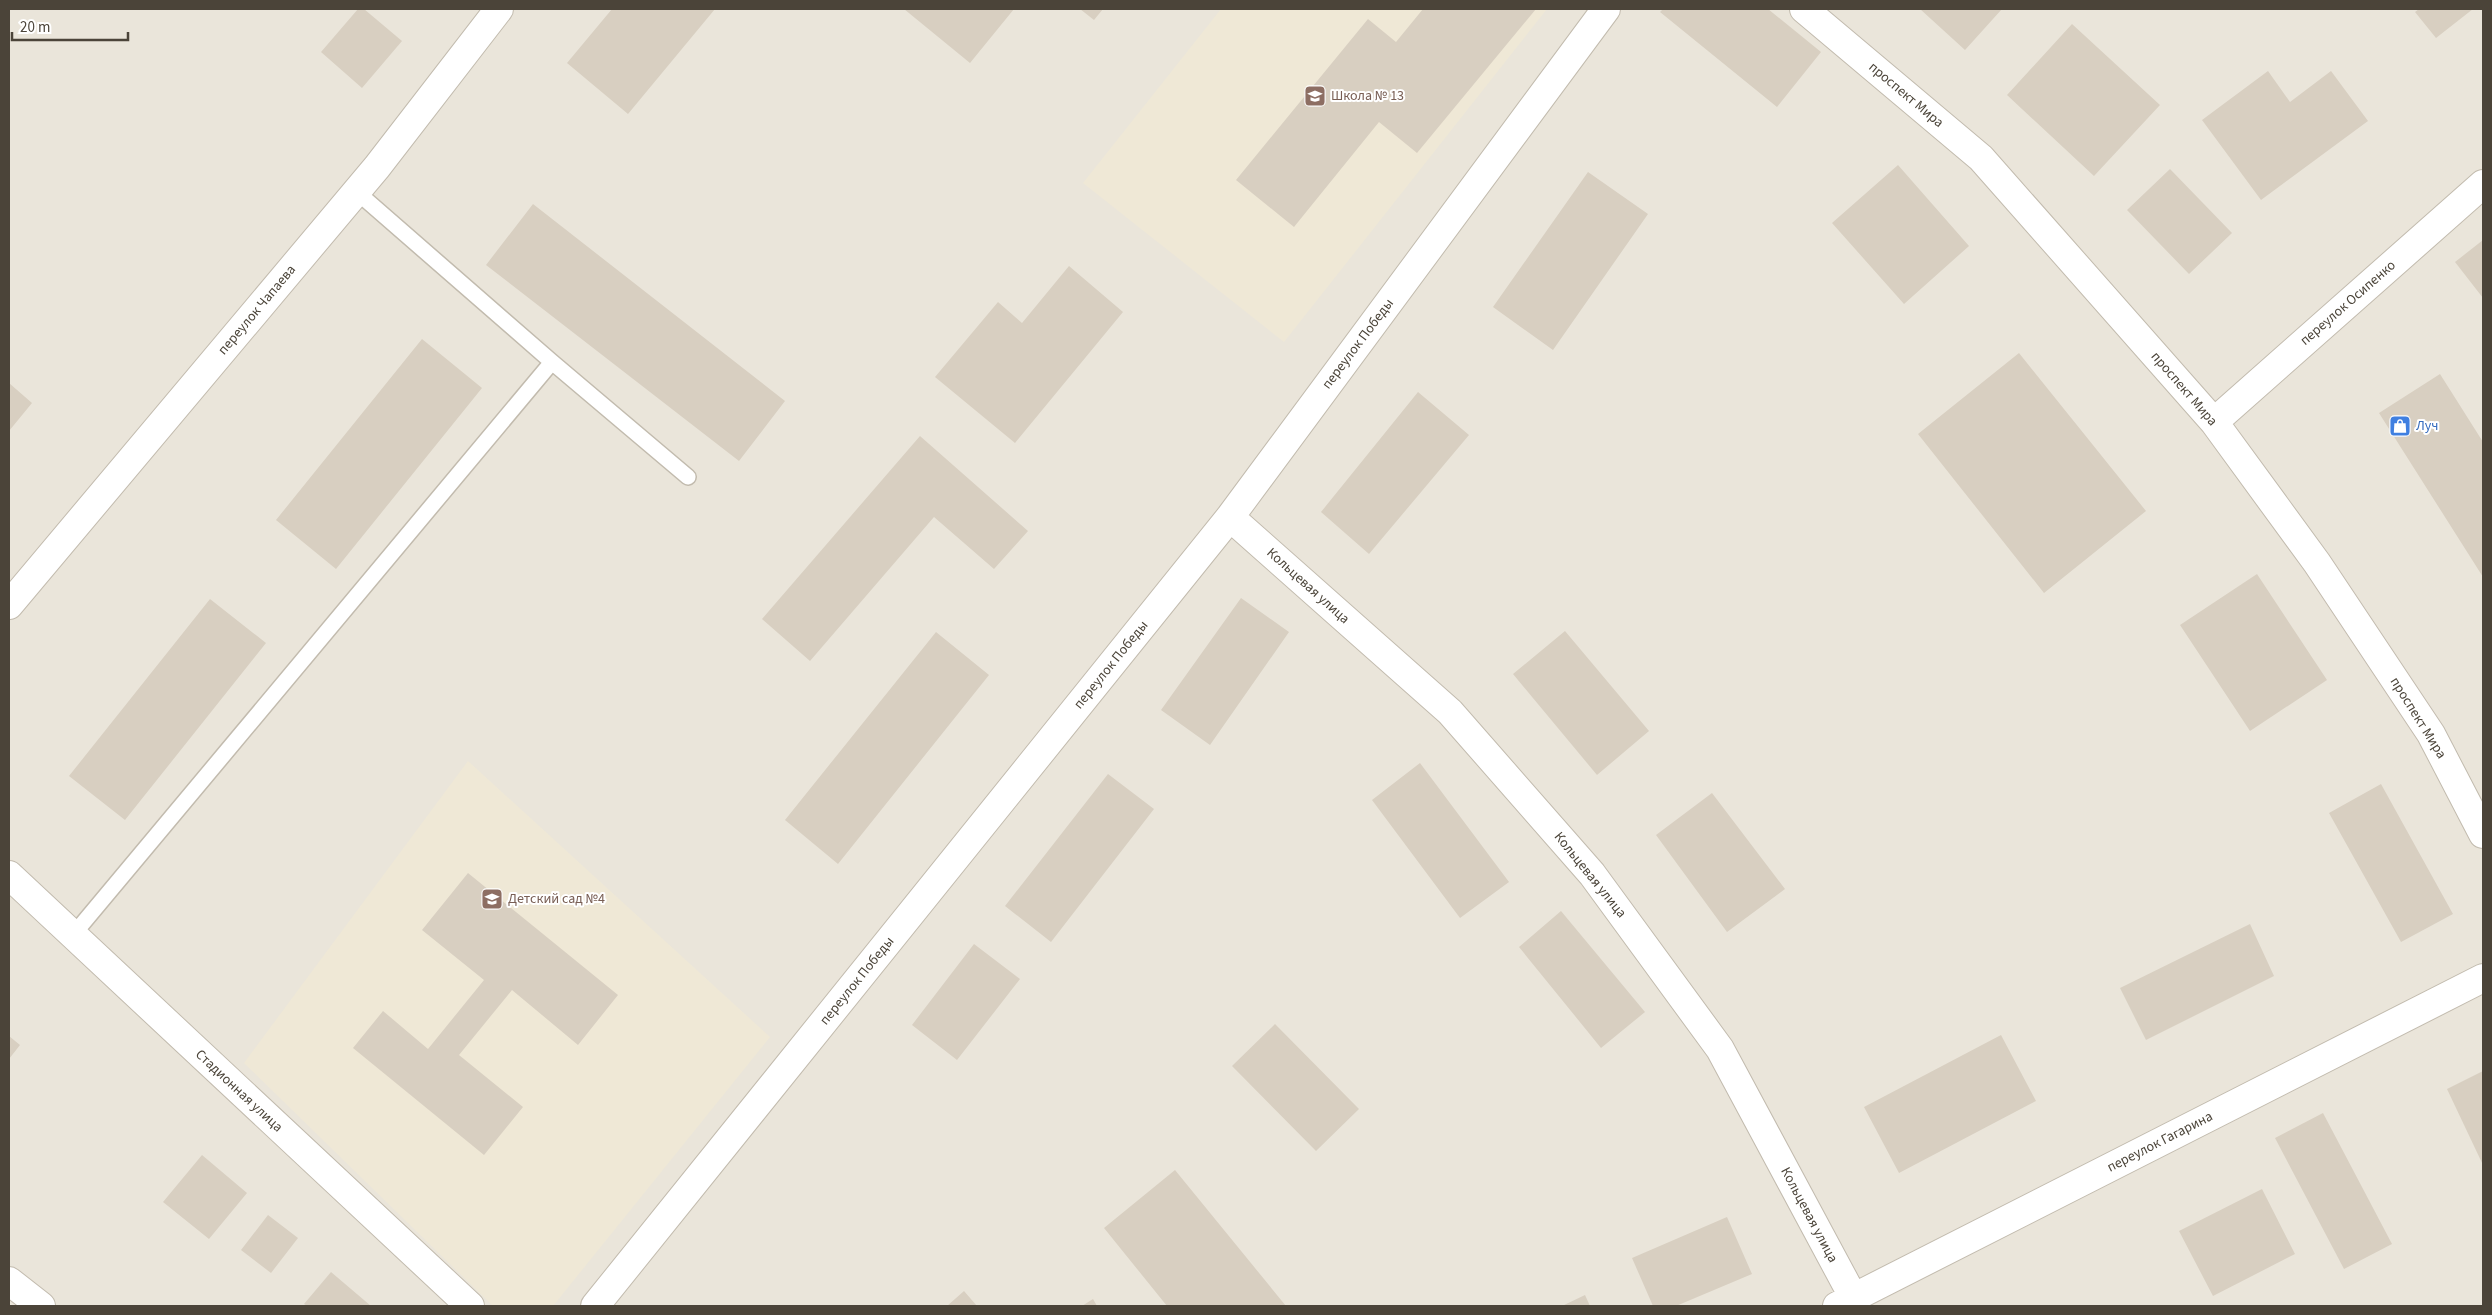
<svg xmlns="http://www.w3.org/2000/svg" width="2492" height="1315" font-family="'Source Sans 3',sans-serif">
	<rect width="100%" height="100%" fill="#f6f3ec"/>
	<!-- residential -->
	<path fill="#eae5da" d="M9 9H2483V1306H9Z"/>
	<!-- education -->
	<path fill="#efe8d6" d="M1221 9H1547L1284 342 1083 183Z
		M468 761 770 1037 553 1306H493L244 1063Z"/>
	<!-- building -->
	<path fill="#d8cfc1" d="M358 9H364L402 41 362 88 321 52Z
		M612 9H715L628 114 567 63Z
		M904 9H1014L970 63Z
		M1080 9H1103L1094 20Z
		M1423 9H1536L1417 153 1379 122 1294 227 1236 180 1368 19 1396 42Z
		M1663 9H1768L1821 52 1777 107 1660 12Z
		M1920 9H2002L1965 50Z
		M2419 9H2473L2436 38 2415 12Z
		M2072 24 2160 105 2094 176 2007 95Z
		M2268 71 2290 102 2331 71 2368 121 2261 200 2202 120Z
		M1898 165 1969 246 1904 304 1832 223Z
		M2170 169 2232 233 2189 274 2127 210Z
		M1588 172 1648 214 1553 350 1493 307Z
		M533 204 785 401 739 461 486 265Z
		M2483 240V298L2455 262Z
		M1069 266 1123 312 1015 443 935 377 998 302 1022 323Z
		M422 339 482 388 336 569 276 520Z
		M2019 353 2146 511 2044 593 1918 434Z
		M2440 374 2483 442V577L2379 413Z
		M9 383 32 403 9 431Z
		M1418 392 1469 435 1369 554 1321 512Z
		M920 436 1028 531 994 569 934 517 810 661 762 619Z
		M2257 574 2327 680 2250 731 2180 625Z
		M1241 598 1289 632 1210 745 1161 710Z
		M210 599 266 643 125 820 69 776Z
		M1565 631 1649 731 1597 775 1513 674Z
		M936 632 989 675 838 864 785 820Z
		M1420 763 1509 882 1460 918 1372 800Z
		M1108 774 1154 809 1051 942 1005 906Z
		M2381 784 2453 914 2401 942 2329 813Z
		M1712 793 1785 889 1727 932 1656 835Z
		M468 873 618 995 578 1045 512 990 459 1055 523 1107 484 1155 353 1048 383 1011 428 1049 484 980 422 930Z
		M1561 911 1645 1012 1601 1048 1519 947Z
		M2250 924 2274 976 2146 1040 2120 988Z
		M974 944 1020 979 957 1060 912 1025Z
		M1275 1024 1359 1109 1316 1151 1232 1066Z
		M2001 1035 2036 1101 1899 1173 1864 1107Z
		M9 1036 20 1045 9 1059Z
		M2483 1071V1165L2447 1089Z
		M2323 1113 2392 1244 2344 1269 2275 1138Z
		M202 1155 247 1193 209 1239 163 1202Z
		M1175 1170 1286 1306H1167L1104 1228Z
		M2262 1189 2295 1254 2213 1296 2179 1231Z
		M268 1215 298 1238 271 1273 241 1250Z
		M1727 1217 1752 1274 1676 1306H1653L1632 1258Z
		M331 1272 371 1306H307L304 1304Z
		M964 1291 977 1306H947Z
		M1585 1295 1590 1306H1562Z
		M1093 1299 1097 1306H1082Z"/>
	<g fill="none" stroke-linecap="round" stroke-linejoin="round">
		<!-- service casing -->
		<g stroke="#c2bbae" stroke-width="18">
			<path id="service" d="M357 192 552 362 688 477
				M73 935 552 362"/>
		</g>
		<!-- minor casing -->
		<g stroke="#c2bbae" stroke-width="30">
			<path id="minor" d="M1804 9 1981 158 2214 422 2317 563 2431 734 2483 834
				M2214 422 2483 184
				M1230 517 1450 712 1592 874 1720 1049 1858 1306
				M9 605 377 167 499 9
				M9 875 470 1306
				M9 1281 41 1306
				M595 1306 1230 517 1606 9
				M1837 1306 2483 978"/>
		</g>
		<!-- service -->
		<use href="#service" stroke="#fff" stroke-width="15"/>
		<!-- minor -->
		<use href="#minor" stroke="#fff" stroke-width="28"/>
	</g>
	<!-- icons -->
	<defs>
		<g id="school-square" transform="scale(1.125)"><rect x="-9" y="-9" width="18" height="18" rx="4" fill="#8d6e63" stroke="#fff"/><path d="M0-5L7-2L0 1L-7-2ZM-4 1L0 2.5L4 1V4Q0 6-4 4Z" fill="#fff"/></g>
		<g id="shop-square" transform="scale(1.125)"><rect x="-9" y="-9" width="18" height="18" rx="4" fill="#3f7fe0" stroke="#fff"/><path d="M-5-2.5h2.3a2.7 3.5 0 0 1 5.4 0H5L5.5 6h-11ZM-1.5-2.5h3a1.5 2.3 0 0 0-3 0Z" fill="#fff"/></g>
	</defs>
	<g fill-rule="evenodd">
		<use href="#school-square" x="1315" y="96"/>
		<use href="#shop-square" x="2400" y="426"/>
		<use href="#school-square" x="492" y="899"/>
	</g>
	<g text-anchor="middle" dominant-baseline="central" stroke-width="4" stroke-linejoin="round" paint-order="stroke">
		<!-- street labels -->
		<g font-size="14" fill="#4b4439" stroke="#fff">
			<text transform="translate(1906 95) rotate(40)">проспект Мира</text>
			<text transform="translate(2348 303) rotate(-41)">переулок Осипенко</text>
			<text transform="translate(257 310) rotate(-50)">переулок Чапаева</text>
			<text transform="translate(1358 344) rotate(-53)">переулок Победы</text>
			<text transform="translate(2184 389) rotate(49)">проспект Мира</text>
			<text transform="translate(1308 586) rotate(42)">Кольцевая улица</text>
			<text transform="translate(1111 665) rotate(-51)">переулок Победы</text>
			<text transform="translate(2418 718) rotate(58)">проспект Мира</text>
			<text transform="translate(1590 875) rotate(51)">Кольцевая улица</text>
			<text transform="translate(857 981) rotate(-51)">переулок Победы</text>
			<text transform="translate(239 1091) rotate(43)">Стадионная улица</text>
			<text transform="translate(2160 1142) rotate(-27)">переулок Гагарина</text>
			<text transform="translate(1809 1215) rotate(62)">Кольцевая улица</text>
		</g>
		<!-- education labels -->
		<g font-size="14" fill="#785e54" stroke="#fff" text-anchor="start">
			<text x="1331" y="96">Школа № 13</text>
			<text x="508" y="899">Детский сад №4</text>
		</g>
		<!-- shop labels -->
		<g font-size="14" fill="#366cbe" stroke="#fff" text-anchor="start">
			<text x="2416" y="426">Луч</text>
		</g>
	</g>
	<!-- border -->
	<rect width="2492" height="1315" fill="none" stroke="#4b4439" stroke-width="20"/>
	<!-- scale -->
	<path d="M12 32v8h116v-8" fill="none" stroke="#4b4439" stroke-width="2.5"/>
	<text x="20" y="32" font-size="15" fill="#4b4439" stroke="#ffffff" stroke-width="4" paint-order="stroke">20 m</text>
</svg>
